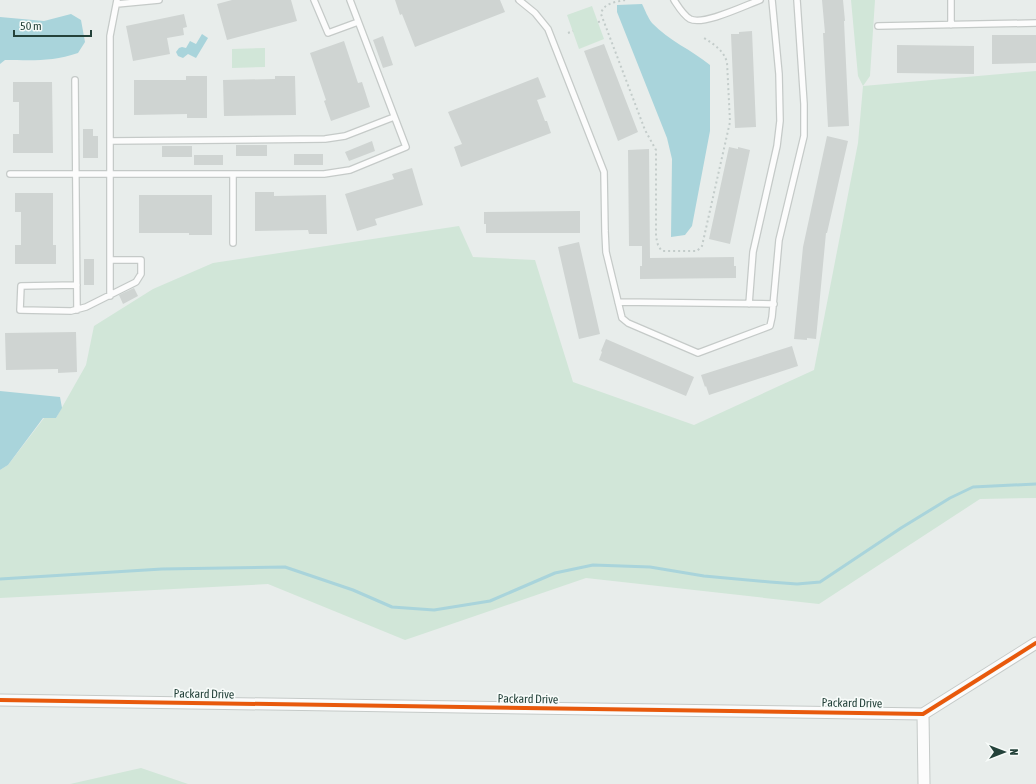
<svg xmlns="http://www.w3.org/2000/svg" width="1036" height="784" font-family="'Asap Condensed',sans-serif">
	<rect width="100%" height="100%" fill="#e8edeb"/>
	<!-- green -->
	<path fill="#d1e6d8" d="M851 0H875L870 76 863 86 1036 71V498L980 499 819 604 586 578 405 640 268 584 0 598V470L8 465 44 418H56L86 365 94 326 153 289 213 263 459 226 473 257 535 260 573 382 694 425 814 370 858 143 863 86 858 76Z
		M592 6 604 39 579 49 567 15Z
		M265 48V67L232 68V49Z
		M141 768 188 784H70Z"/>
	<!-- water -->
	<path fill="#a9d4db" d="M642 4C645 10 648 18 652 23 669 41 692 50 710 65V131L692 226 685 235 671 237 672 159 667 138 617 12V5Z
		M71 14 81 20 85 42 78 53C52 62 32 60 5 60L0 64V17L44 21Z
		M202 34 208 38 196 58 188 54 183 58 178 56 176 52 179 48 182 47 186 48 190 41 196 44Z
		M0 391 60 397 62 408 56 418H43L8 465 0 470Z"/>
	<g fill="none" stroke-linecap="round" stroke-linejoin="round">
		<!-- stream -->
		<path stroke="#a9d4db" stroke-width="3" d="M0 579 162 569 285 567 353 590 392 607 434 610 490 601 555 573 593 565 650 567 704 576 770 582 797 584 820 582 901 528 950 498 973 487 1036 484"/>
	</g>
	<!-- building -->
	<path fill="#cfd4d2" d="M232 0H291L297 21 227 40 217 4Z
		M395 0H500L505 12 415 47 402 14 400 15Z
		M822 0H843L845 21H844L849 126 828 127 823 33H825Z
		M184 14 187 27 183 28 184 35 167 38 170 54 133 61 126 26Z
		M752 31 756 127 735 128 731 34H739V32Z
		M992 35H1036V63L992 64Z
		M383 36 393 65 383 68 373 40Z
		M344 41 358 83 362 82 370 107 331 121 324 101 326 100 310 53Z
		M604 44 638 132 618 141 584 51Z
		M897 45 974 46V74L897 73Z
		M186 76H207V118H187V114L134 115V80H186Z
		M275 76H295L296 115 224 116 223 80 275 79Z
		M538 77 546 97 537 100 545 121H547L551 133 461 167 454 147 462 144 448 112Z
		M13 82H52L53 153H13V134H19V102H13Z
		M83 129H93V136H98V158H83Z
		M827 136 848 141 827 233H826L816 339 807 338V340L794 339 803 247Z
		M372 141 375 151 349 161 345 152Z
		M236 145H267V156H236Z
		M162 146H192V157H162Z
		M729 147 738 149V147L750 150 730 244 709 239Z
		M649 149 650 258 734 257V266H736V278L640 279V266H642V246H629L628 150Z
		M294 154H323V165H294Z
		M194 155H223V165H194Z
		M412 168 423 205 375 219 377 225 357 231 345 194 394 179 392 174Z
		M255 192H274V196L326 195 327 234H309L308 230 255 231Z
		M15 193H53V245H56V264H15V245H21V212H15Z
		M139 195H212V235H189V233H139Z
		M580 211V233H486V224H484V212Z
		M579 242 600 334 579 339 558 247Z
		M84 259H94V285H84Z
		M134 288 138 296 123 304 119 295Z
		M76 332 77 372 58 373V369L6 370 5 333Z
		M606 339 694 377 686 396 599 360 602 352 601 351Z
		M792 346 798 366 709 395 706 386 705 387 701 375Z"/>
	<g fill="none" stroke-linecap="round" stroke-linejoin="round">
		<!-- lane casing -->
		<g stroke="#c5cac8" stroke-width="8">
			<path id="lane" d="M314 0 328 33 358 22
				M519 0 535 13 548 29 604 172 605 231 606 252 622 318 628 323 698 353 770 326 772 317 779 240 804 136V104L797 0
				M674 0C678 6 683 15 690 19 703 26 746 5 760 0
				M951 0V25
				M117 4 159 0
				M878 26 1036 23
				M75 80 77 310
				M110 141 325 139 345 136 394 117
				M10 174H324L350 170 406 147 350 0
				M233 243V174
				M77 285 21 286 20 310 71 311 86 307 136 282 141 274V260H110
				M110 296V36L117 0
				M618 302 774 304
				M749 304 753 252 777 146 780 121 779 74 772 0"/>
		</g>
		<!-- street casing -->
		<g stroke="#c5cac8" stroke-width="13">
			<path id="street" d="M0 700 923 714 1036 643
				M923 714 924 784"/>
		</g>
		<!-- path -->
		<path stroke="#c3ccca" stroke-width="2" stroke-dasharray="2 3" stroke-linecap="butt" d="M625 0C616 2 603 3 601 14L645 130 656 150V237L658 245 661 250 663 251H697L702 246 730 122 727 62C723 50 715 45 704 38
			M598 22 603 21
			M568 33 573 31"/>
		<!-- lane -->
		<use href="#lane" stroke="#fcfcfc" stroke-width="5.5"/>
		<!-- street -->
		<use href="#street" stroke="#fcfcfc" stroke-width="11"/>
		<!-- cycleway casing -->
		<g stroke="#f7fbf9" stroke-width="6">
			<path id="cycleway" d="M0 700 923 714 1036 643"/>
		</g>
		<!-- cycleway -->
		<use href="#cycleway" stroke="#e8590c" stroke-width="4"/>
	</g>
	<g text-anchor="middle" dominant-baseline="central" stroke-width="3.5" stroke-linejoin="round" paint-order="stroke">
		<!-- street labels -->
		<g font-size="12" fill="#24423a" stroke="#f7fbf9">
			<text transform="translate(204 694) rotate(1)">Packard Drive</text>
			<text transform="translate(528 699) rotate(1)">Packard Drive</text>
			<text transform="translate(852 703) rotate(1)">Packard Drive</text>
		</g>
	</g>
	<!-- north arrow -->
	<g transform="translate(1004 752) rotate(90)" stroke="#f7fbf9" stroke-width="3" paint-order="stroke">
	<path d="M0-3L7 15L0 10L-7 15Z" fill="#24423a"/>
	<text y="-6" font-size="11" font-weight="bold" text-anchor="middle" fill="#24423a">N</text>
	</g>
	<!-- scale -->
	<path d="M14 30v6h77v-6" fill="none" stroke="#24423a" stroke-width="2"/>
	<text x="20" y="30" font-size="12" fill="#24423a" stroke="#f7fbf9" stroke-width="3" paint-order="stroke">50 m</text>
</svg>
